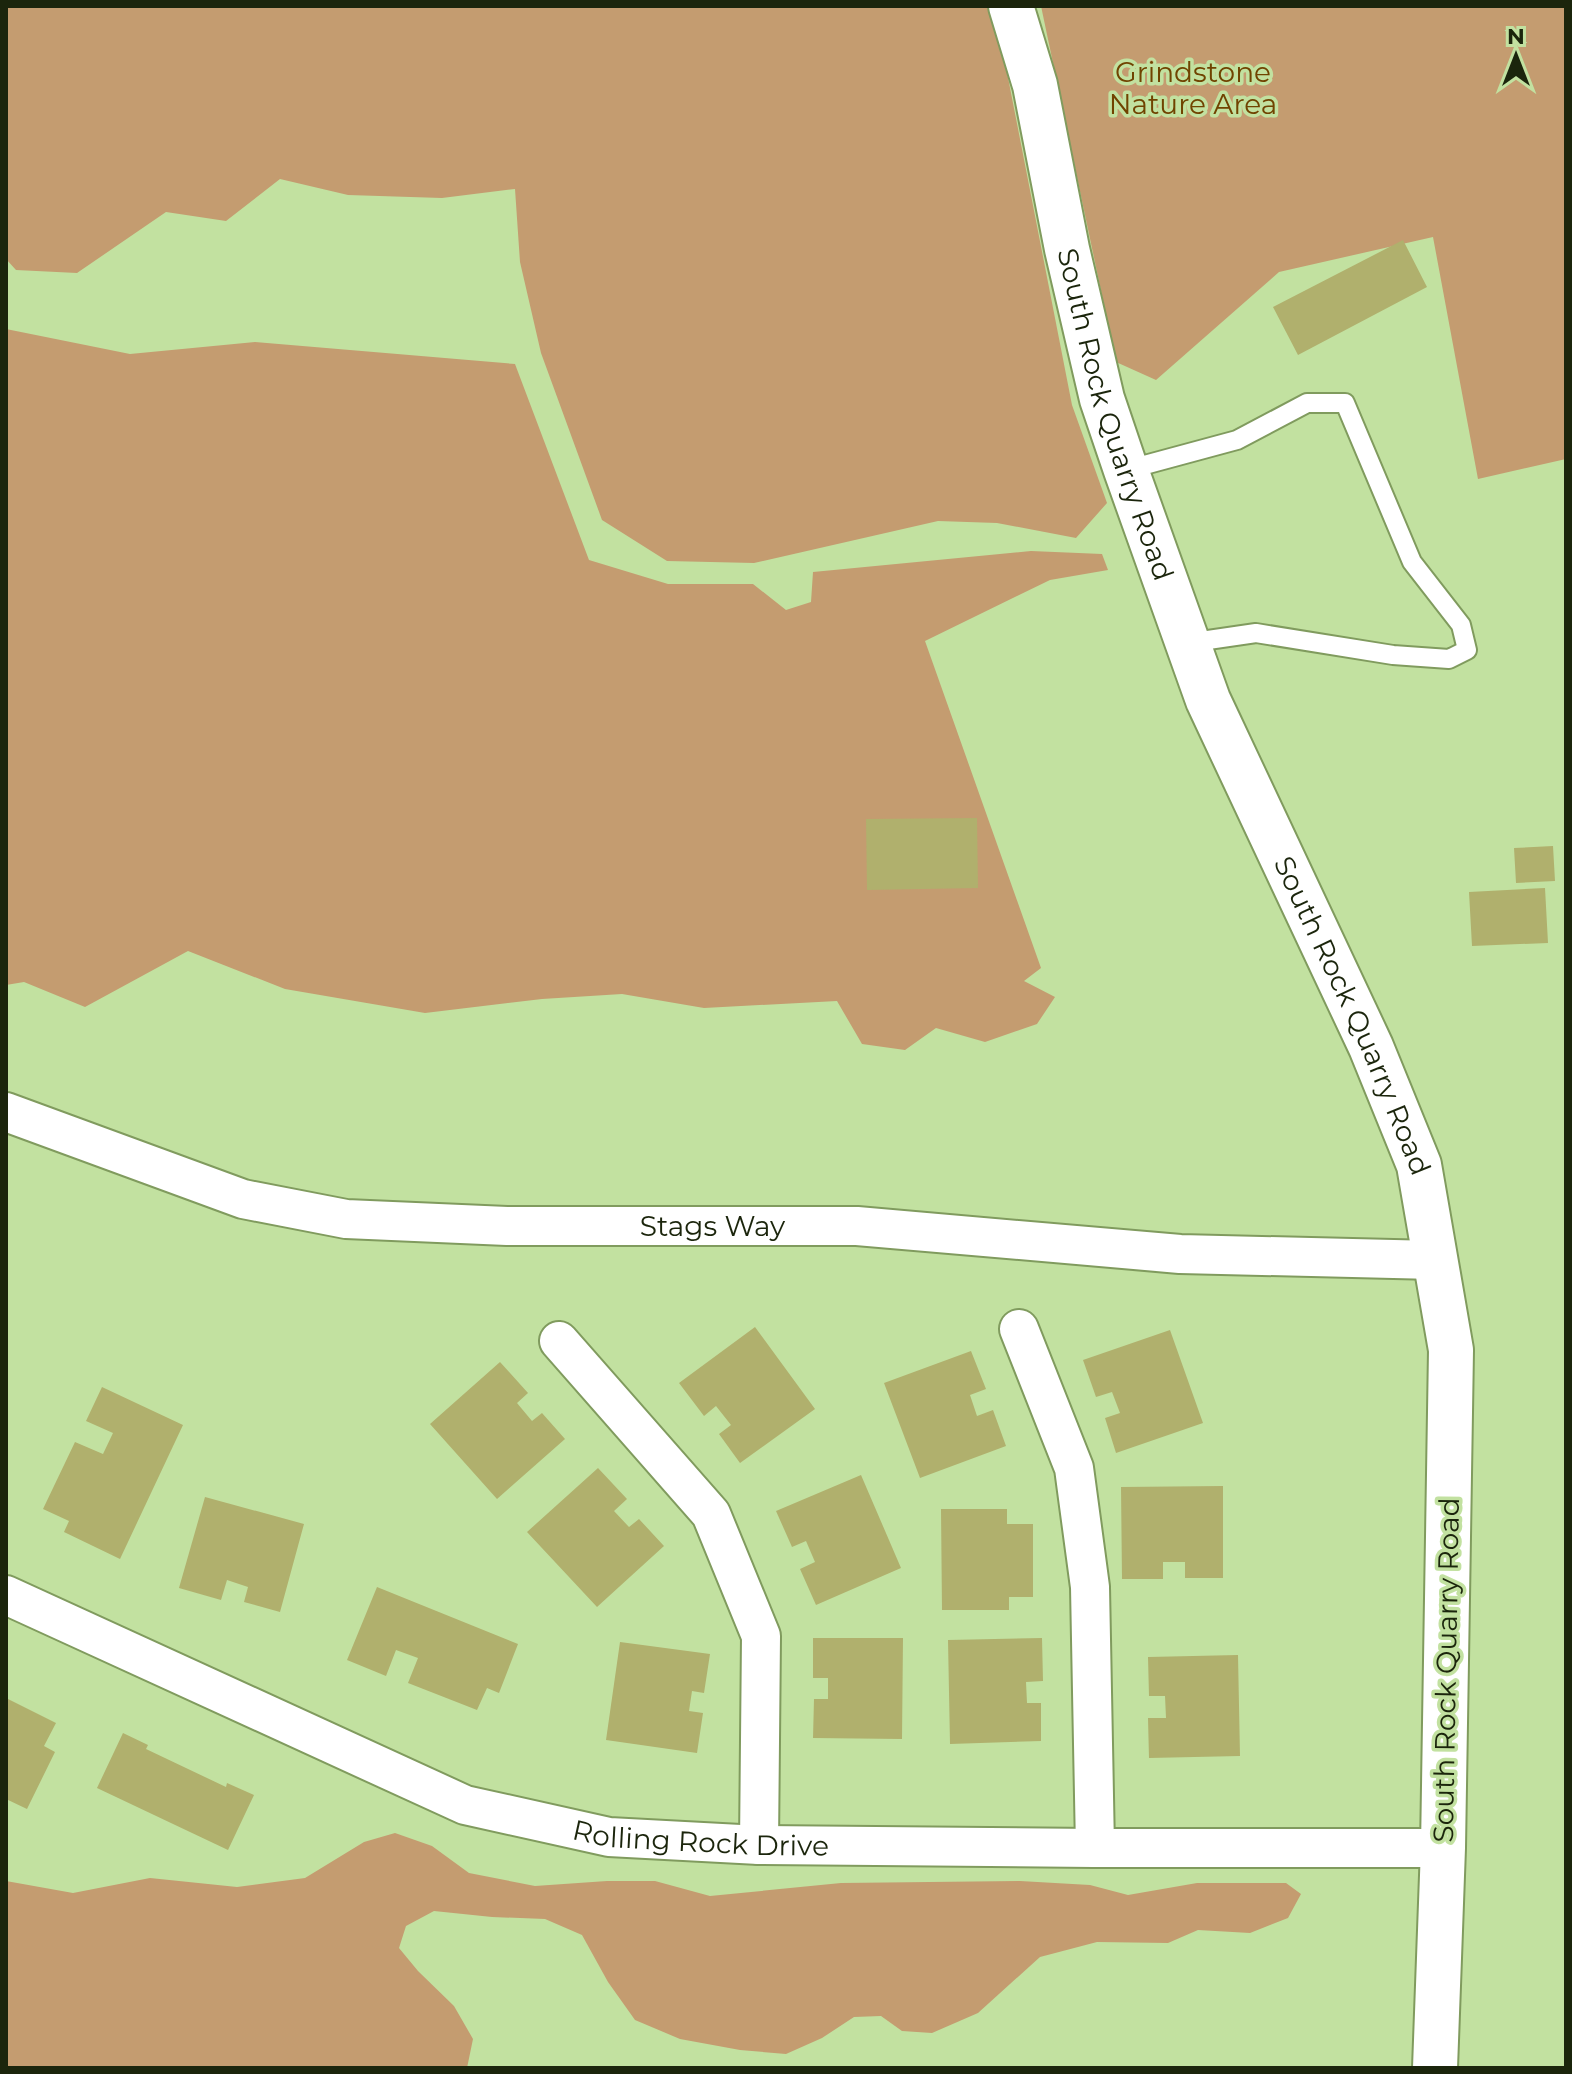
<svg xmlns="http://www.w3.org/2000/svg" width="1572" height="2074" font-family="Montserrat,sans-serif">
	<rect width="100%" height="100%" fill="#c2e1a0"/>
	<!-- green -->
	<path fill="#c49c70" d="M6 6H994L1072 405 1107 503 1076 538 997 523 938 521 754 563 667 561 602 520 541 353 520 262 515 189 442 198 348 195 280 179 226 221 166 212 77 273 16 270 6 259Z
		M1041 6H1566V459L1478 479 1433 237 1279 272 1156 380 1116 362Z
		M6 329 130 354 255 342 515 364 589 560 668 584H753L786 610 811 602 813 572 1031 551 1102 554 1108 570 1050 580 925 641 1041 968 1024 981 1055 997 1037 1024 985 1042 936 1028 905 1050 862 1044 837 1001 704 1008 622 994 542 999 425 1013 285 989 188 951 85 1007 24 982 6 985Z
		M395 1833 432 1846 469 1873 535 1886 607 1881H655L710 1896 841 1883 1020 1881 1090 1885 1128 1895 1197 1883H1286L1301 1894 1288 1918 1250 1933 1198 1930 1168 1943 1097 1942 1040 1957 978 2013 932 2033 902 2031 881 2016 854 2017 822 2038 786 2054 740 2050 680 2039 635 2020 608 1982 582 1935 545 1919 492 1917 434 1911 406 1926 399 1948 418 1971 454 2006 473 2039 467 2068H6V1881L73 1893 150 1878 237 1887 305 1878 364 1842Z"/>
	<!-- building -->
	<path fill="#b0b06d" d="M1403 240 1427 287 1298 355 1273 307Z
		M977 818 978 888 867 890 866 819Z
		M1553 846 1555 881 1516 883 1514 848Z
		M1545 888 1548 943 1472 946 1469 892Z
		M755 1327 815 1409 740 1463 719 1434 731 1425 716 1406 704 1416 679 1383Z
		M1170 1330 1203 1423 1116 1453 1105 1418 1120 1413 1112 1392 1096 1397 1083 1360Z
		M971 1351 986 1389 970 1395 977 1416 993 1410 1006 1446 920 1478 884 1383Z
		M500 1362 528 1393 517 1403 532 1421 542 1413 565 1439 497 1499 430 1424Z
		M102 1387 183 1425 120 1559 64 1532 69 1521 43 1509 75 1442 103 1454 113 1433 86 1421Z
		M598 1468 627 1499 614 1511 629 1527 639 1519 664 1546 597 1607 527 1532Z
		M861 1475 901 1568 816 1605 800 1569 815 1562 806 1541 792 1547 776 1511Z
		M1223 1486V1578H1185V1562H1163V1579H1122L1121 1487Z
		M205 1497 304 1524 280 1612 244 1602 248 1587 227 1580 221 1600 179 1588Z
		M941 1509H1007V1524H1033V1597H1009V1610H942Z
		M377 1587 518 1644 499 1693 487 1688 477 1710 408 1683 418 1658 396 1650 386 1676 347 1660Z
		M813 1638H903L902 1739 813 1738 814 1699H828V1678H813Z
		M1042 1638 1043 1681 1026 1682 1027 1703H1041V1741L950 1744 948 1640Z
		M620 1642 710 1654 704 1693 692 1691 689 1711 703 1713 697 1753 606 1740Z
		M1238 1655 1240 1756 1149 1758 1148 1718H1166L1165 1696H1149L1148 1657Z
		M6 1698 56 1723 44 1746 55 1752 27 1809 6 1799Z
		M123 1733 148 1745 146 1749 226 1787 227 1783 254 1795 228 1850 97 1788Z"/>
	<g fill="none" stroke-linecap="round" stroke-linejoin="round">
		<!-- service casing -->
		<g stroke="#809b5e" stroke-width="22">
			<path id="service" d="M1126 470 1237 440 1307 403H1345L1412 562 1461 625 1467 650 1449 659 1393 655 1256 633 1208 640 1189 647"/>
		</g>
		<!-- minor casing -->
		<g stroke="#809b5e" stroke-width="42">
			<g id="minor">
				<path id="s1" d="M6 1112 243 1199 346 1219 507 1226H857L1180 1254 1435 1260"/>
				<path d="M1019 1329 1074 1468 1090 1587 1095 1848"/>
				<path d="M559 1341 711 1514 761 1636 759 1845"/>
				<path id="s2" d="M6 1595 465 1805 609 1837 759 1845 1095 1848H1443"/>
			</g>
		</g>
		<!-- tertiary casing -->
		<g stroke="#809b5e" stroke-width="48">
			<g id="tertiary">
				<path id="s3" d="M1011 6 1035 85 1067 249 1102 399 1126 470 1208 700 1371 1047 1419 1165 1451 1350 1443 1848 1435 2068"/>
			</g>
		</g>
		<!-- service -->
		<use href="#service" stroke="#fff" stroke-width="18"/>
		<!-- minor -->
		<use href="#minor" stroke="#fff" stroke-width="38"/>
		<!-- tertiary -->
		<use href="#tertiary" stroke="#fff" stroke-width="44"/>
	</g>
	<g text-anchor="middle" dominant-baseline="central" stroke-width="7" stroke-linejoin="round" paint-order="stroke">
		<!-- park labels -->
		<g font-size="28" fill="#704300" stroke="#c2e1a0">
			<text x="1193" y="72">Grindstone<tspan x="1193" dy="32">Nature Area</tspan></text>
		</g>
		<!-- street labels -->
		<g font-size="28" fill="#1b250c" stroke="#c2e1a0">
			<text stroke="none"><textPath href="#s3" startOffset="422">South Rock Quarry Road</textPath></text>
			<text stroke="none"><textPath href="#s3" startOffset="1070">South Rock Quarry Road</textPath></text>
			<text stroke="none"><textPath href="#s1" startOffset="724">Stags Way</textPath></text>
			<text transform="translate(1446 1670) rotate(-89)">South Rock Quarry Road</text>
			<text stroke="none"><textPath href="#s2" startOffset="744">Rolling Rock Drive</textPath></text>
		</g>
	</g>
	<!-- border -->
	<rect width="1572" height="2074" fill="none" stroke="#1b250c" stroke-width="16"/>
	<!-- north arrow -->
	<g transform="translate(1516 56)" stroke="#c2e1a0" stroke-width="6" paint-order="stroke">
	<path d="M0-6L14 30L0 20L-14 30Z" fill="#1b250c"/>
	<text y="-12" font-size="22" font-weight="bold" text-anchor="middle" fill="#1b250c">N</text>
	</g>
</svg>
